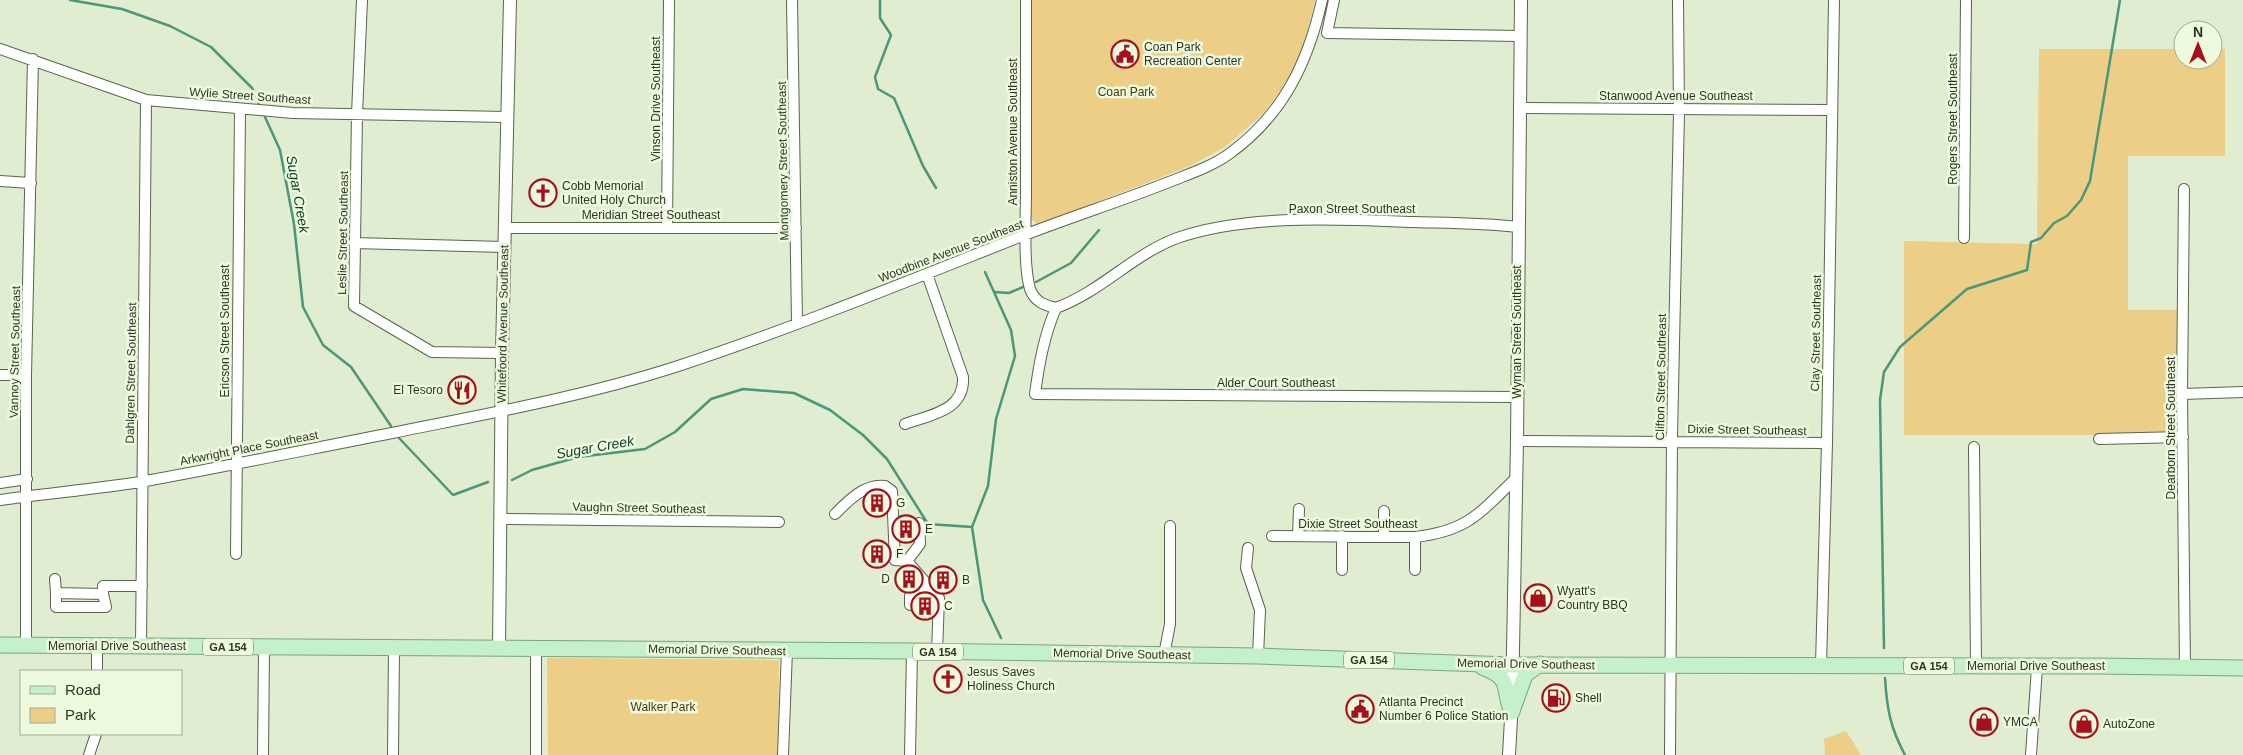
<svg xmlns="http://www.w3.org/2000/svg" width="2243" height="755" font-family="Helvetica,sans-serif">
	<rect width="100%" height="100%" fill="#e0edd0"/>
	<!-- green -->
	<path fill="#edce87" d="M1030 0H1315L1306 38 1295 67 1280 91 1262 115 1225 147 1190 166 1038 225 1031 219Z
		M2039 49H2183V60H2213V49H2225V156H2128V310H2186L2185 435H1904V241L2037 244Z
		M547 658 779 660 778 755H548Z
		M1846 731 1861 755H1825L1824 739Z"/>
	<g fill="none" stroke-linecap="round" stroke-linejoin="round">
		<!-- stream -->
		<path stroke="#4a977a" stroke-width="2.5" d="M70 0 122 9 170 26 211 47 252 88 259 104
			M880 0V18L891 35 875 77 878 89 894 98 923 166 936 188
			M265 117 280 150 294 224 303 307 323 345 351 367 391 426
			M985 272 1011 330 1015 356 996 419 988 486 972 527 983 600 1001 638
			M1036 282 1071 263 1099 230
			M995 292 1009 293 1023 287
			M399 438 453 495 488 482
			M512 480 532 470 578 457 645 449 675 432 711 399 743 389 794 393 830 410 863 435 887 459 928 524 972 527
			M1884 648 1880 400 1884 372 1900 347 1967 289 2027 270 2031 242 2041 238 2054 223 2067 216 2081 200 2090 181 2120 0
			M1885 678C1887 709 1890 727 1905 755"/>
		<!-- minor casing -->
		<g stroke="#5a654d" stroke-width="12">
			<path id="minor" d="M362 0 357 114 354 306 432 352 502 353
				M792 0 797 322
				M1026 0C1026 63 1026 127 1026 190 1026 217 1023 264 1030 289 1035 302 1044 305 1056 308
				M1334 0 1327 33 1520 36
				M0 49 146 100 293 113 507 117
				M1519 108 1832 110
				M0 181 31 183
				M2184 189 2182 394 2185 667
				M505 228H796
				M667 228 669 0
				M1964 238 1966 0
				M354 243 504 247
				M0 375H26
				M2182 394 2243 392
				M1516 397 1035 394C1039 364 1044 336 1056 308 1102 291 1132 255 1177 238 1245 214 1340 219 1412 222 1447 223 1483 223 1518 227
				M905 424C930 415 965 411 963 377L927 274
				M2099 439 2183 437
				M1517 441 1827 443
				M1974 447 1976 666
				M0 483 27 479
				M0 500C49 493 98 489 146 481 228 466 310 449 392 433 486 414 581 397 672 368 788 330 903 283 1017 238 1067 218 1119 202 1169 182 1189 174 1211 167 1229 154 1283 115 1308 63 1322 0
				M1384 511V537
				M835 514C848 501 865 483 885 486L892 491 895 560 907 561 939 598 937 652
				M500 519 779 522
				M1272 536 1415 537C1467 531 1479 514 1515 479
				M1298 536 1299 509
				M1415 537V570
				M1248 548 1246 568 1260 610 1258 656
				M236 554 240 109
				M907 561 920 544 919 523
				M1342 570V536
				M55 579 56 593 103 594V586H142
				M56 593V607H106L103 594
				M910 605V596L928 586
				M26 646V375L33 59
				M97 646V671
				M141 646 146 100
				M536 648V755
				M1164 655 1170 624V526
				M1821 665 1827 443 1834 0
				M89 755 96 734
				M263 755 264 648
				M393 755 394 648
				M783 755 787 650
				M910 755 912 651
				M1670 755 1672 436 1679 113 1678 0
				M2031 755 2037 667"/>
		</g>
		<!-- tertiary casing -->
		<g stroke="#5a654d" stroke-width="14">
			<path id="tertiary" d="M499 647 502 353 510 0
				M1509 755 1512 701 1517 441 1521 0"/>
		</g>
		<!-- primary casing -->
		<g stroke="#76a87b" stroke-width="17">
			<path id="primary" d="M0 645 912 651 1258 656 1511 665 2096 666 2243 668
				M1482 667C1514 679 1501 687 1512 712
				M1512 711 1525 675 1540 664"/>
		</g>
		<!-- minor -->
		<use href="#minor" stroke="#fff" stroke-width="10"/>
		<!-- tertiary -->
		<use href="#tertiary" stroke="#fff" stroke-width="12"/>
		<!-- primary -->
		<use href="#primary" stroke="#c4f1ca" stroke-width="15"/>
	</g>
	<!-- icons -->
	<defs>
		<g id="civic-ring" transform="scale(1.4375)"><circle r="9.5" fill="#edfadd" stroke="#a7101b" stroke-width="1.5"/><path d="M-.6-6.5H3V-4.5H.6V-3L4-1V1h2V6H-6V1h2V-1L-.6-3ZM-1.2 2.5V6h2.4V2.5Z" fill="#a7101b"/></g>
		<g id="church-ring" transform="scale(1.4375)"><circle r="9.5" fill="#edfadd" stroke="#a7101b" stroke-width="1.5"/><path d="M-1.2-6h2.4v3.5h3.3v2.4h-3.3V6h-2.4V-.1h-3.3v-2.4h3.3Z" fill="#a7101b"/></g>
		<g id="restaurant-ring" transform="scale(1.4375)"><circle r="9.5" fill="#edfadd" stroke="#a7101b" stroke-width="1.5"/><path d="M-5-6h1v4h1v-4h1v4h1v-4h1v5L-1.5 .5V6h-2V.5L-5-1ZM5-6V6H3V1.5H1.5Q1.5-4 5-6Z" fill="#a7101b"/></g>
		<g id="building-ring" transform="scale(1.4375)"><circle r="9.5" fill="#edfadd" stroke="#a7101b" stroke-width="1.5"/><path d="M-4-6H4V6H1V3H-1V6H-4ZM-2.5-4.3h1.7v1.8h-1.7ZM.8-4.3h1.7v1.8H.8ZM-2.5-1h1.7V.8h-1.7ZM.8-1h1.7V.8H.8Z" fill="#a7101b"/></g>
		<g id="shop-ring" transform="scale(1.4375)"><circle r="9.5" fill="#edfadd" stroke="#a7101b" stroke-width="1.5"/><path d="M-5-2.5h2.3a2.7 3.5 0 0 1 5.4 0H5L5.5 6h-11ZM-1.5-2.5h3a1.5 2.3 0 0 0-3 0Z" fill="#a7101b"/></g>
		<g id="fuel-ring" transform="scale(1.4375)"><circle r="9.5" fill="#edfadd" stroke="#a7101b" stroke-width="1.5"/><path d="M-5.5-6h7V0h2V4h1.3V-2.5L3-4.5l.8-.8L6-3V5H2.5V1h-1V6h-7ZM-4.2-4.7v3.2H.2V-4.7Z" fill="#a7101b"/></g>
	</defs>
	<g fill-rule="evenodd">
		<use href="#civic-ring" x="1125" y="54"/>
		<use href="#church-ring" x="543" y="193"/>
		<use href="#restaurant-ring" x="462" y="390"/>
		<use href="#building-ring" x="877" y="503"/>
		<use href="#building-ring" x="906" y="529"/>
		<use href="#building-ring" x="877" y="554"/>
		<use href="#building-ring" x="909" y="579"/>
		<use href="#building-ring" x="943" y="580"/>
		<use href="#shop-ring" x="1538" y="598"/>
		<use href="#building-ring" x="925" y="606"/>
		<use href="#church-ring" x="948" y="679"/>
		<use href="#fuel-ring" x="1556" y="698"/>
		<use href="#civic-ring" x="1360" y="709"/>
		<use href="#shop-ring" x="1984" y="722"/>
		<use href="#shop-ring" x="2084" y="724"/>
	</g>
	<g text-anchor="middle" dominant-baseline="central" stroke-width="5" stroke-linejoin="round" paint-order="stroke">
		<!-- shield labels -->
		<g fill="#edfadd" stroke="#686f5f" stroke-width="1">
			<rect x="203" y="638.5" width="50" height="17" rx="4"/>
			<rect x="913" y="643.5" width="50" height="17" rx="4"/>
			<rect x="1344" y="651.5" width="50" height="17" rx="4"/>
			<rect x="1904" y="657.5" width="50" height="17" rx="4"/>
		</g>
		<g font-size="11" font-weight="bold" fill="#2f3429">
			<text x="228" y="647">GA 154</text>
			<text x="938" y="652">GA 154</text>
			<text x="1369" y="660">GA 154</text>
			<text x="1929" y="666">GA 154</text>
		</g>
		<!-- poi labels -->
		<g font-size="12" fill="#2f3429" stroke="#edfadd" text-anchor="start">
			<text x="1144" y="47">Coan Park<tspan x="1144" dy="14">Recreation Center</tspan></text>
			<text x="562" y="186">Cobb Memorial<tspan x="562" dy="14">United Holy Church</tspan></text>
			<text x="443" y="390" text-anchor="end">El Tesoro</text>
			<text x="896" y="503">G</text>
			<text x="925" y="529">E</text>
			<text x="896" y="554">F</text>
			<text x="890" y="579" text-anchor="end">D</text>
			<text x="962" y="580">B</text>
			<text x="1557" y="591">Wyatt's<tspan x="1557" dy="14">Country BBQ</tspan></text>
			<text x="944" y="606">C</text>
			<text x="967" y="672">Jesus Saves<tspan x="967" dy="14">Holiness Church</tspan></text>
			<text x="1575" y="698">Shell</text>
			<text x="1379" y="702">Atlanta Precinct<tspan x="1379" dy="14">Number 6 Police Station</tspan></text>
			<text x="2003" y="722">YMCA</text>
			<text x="2103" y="724">AutoZone</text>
		</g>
		<!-- park labels -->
		<g font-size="12" fill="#4a3b15" stroke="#edfadd">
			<text x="1126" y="92">Coan Park</text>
			<text x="663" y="707">Walker Park</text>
		</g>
		<!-- street labels -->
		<g font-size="12" fill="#2f3429" stroke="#edfadd">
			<text transform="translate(250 96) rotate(4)">Wylie Street Southeast</text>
			<text x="1676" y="96">Stanwood Avenue Southeast</text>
			<text transform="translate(656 99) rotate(-90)">Vinson Drive Southeast</text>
			<text transform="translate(1953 119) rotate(-90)">Rogers Street Southeast</text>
			<text transform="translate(1013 132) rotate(-90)">Anniston Avenue Southeast</text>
			<text transform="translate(783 161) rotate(-91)">Montgomery Street Southeast</text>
			<text x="1352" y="209">Paxon Street Southeast</text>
			<text x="651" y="215">Meridian Street Southeast</text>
			<text transform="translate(343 233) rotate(-89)">Leslie Street Southeast</text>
			<text transform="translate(951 251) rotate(-21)">Woodbine Avenue Southeast</text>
			<text transform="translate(503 324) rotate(-89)">Whitefoord Avenue Southeast</text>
			<text transform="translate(225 331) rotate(-90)">Ericson Street Southeast</text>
			<text transform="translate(1517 332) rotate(-90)">Wyman Street Southeast</text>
			<text transform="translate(1816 333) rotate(-89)">Clay Street Southeast</text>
			<text transform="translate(15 352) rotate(-89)">Vannoy Street Southeast</text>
			<text transform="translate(131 373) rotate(-89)">Dahlgren Street Southeast</text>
			<text transform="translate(1661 377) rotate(-89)">Clifton Street Southeast</text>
			<text x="1276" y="383">Alder Court Southeast</text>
			<text transform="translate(2171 428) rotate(-90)">Dearborn Street Southeast</text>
			<text transform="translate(1747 430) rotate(1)">Dixie Street Southeast</text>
			<text transform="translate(249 448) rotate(-11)">Arkwright Place Southeast</text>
			<text transform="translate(639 508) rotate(1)">Vaughn Street Southeast</text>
			<text x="1358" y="524">Dixie Street Southeast</text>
			<text x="117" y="646">Memorial Drive Southeast</text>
			<text transform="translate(717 650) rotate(1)">Memorial Drive Southeast</text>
			<text transform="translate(1122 654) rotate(1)">Memorial Drive Southeast</text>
			<text transform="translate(1526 664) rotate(1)">Memorial Drive Southeast</text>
			<text x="2036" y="666">Memorial Drive Southeast</text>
		</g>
		<!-- water labels -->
		<g font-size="14" font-style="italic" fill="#0b3c2d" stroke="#edfadd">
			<text transform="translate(298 194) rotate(80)">Sugar Creek</text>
			<text transform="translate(595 447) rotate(-10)">Sugar Creek</text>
		</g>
	</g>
	<!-- legend -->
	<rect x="20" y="670" width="162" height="65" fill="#edfadd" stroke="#a1ab95"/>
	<rect x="30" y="686" width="25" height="8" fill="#c4f1ca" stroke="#a1ab95"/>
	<text x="65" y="695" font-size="15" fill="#2f3429">Road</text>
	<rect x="30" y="708" width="25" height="15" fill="#edce87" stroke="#a1ab95"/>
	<text x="65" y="720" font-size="15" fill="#2f3429">Park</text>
	<!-- north arrow -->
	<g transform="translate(2198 45)"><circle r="24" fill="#edfadd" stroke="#a1ab95"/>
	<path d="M0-4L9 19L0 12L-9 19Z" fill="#a7101b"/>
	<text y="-8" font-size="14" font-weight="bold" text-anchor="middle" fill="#2f3429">N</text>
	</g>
</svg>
